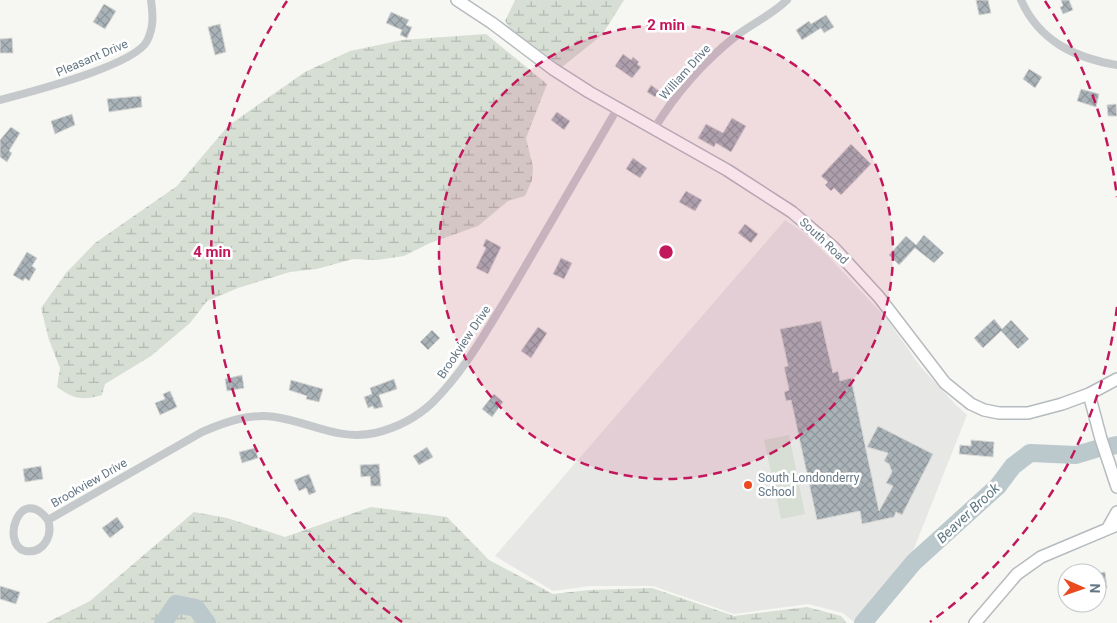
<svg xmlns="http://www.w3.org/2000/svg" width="1117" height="623" font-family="Roboto,sans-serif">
	<defs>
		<pattern id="wetland-marsh" width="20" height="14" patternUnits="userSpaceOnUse" patternTransform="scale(1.25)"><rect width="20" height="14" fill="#d7ded3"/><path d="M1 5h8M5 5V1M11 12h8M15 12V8" fill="none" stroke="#b2b9b1"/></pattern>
		<pattern id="building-cross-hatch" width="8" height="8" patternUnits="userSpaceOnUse" patternTransform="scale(1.25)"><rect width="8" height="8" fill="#aab3b8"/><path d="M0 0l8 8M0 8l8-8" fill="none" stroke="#8e969b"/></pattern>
	</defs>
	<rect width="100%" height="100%" fill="#f6f6f2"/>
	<!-- built -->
	<path fill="#e7e8e6" d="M785 220 803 232 827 255 887 319 920 366 955 404 967 415 911 556 854 622 843 613 808 604 734 614 653 586H590L553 591 495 556Z"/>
	<!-- wetland -->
	<path fill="url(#wetland-marsh)" d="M515 0H624L602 35 562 67 510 28 505 21Z
		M486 34 547 84 526 138 533 167 532 180 525 196 508 201 478 226 430 243 404 256 377 260 353 259 317 269 290 272 238 288 207 301 190 323 151 356 105 384 102 395C81 401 74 399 57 387L60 368 49 340 41 308 66 273 95 243 177 186 229 125 305 72 350 51 402 40Z
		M371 507 447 517 489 560 553 594 590 590 652 588 734 616 807 607 841 616 847 623H46L90 601 194 512 227 518 285 537Z"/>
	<!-- garden -->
	<path fill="#d7ded3" d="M789 435 805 514 781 519 764 440Z"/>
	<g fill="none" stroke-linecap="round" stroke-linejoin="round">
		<!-- river -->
		<path stroke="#bbc8cc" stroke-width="18" d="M1112 446 1117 445
			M163 623 176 604 196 608 207 623
			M863 623 914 562 998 486 1013 466 1030 453 1076 455 1096 449"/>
	</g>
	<!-- building -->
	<path fill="url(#building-cross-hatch)" stroke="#d8d8d5" d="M976 0H988L991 13 979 15Z
		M1061 0H1069L1073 10 1063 14 1060 7 1063 6Z
		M104 4 116 11 105 29 93 22Z
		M391 12 409 20 406 25 412 27 407 38 400 35 402 30 386 23Z
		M826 15 834 27 824 33 821 28 802 40 796 30 809 21 811 24Z
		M220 24 226 52 215 55 208 27Z
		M12 38 13 53H0V39Z
		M623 54 631 60 633 57 639 62 637 64 641 67 632 78 615 66Z
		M1029 69 1042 77 1035 88 1023 79Z
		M651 85 659 91 655 97 647 92Z
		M1081 89 1099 94 1096 107 1077 101Z
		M141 96 142 107 109 112 107 99Z
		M1116 104 1117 116H1108L1107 105Z
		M557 112 570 121 564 130 551 120Z
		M72 114 75 125 55 134 51 121Z
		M732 118 746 126 731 152 716 143 714 147 698 138 706 124 723 133Z
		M11 127 20 133 9 151 12 153 7 162 0 157V140Z
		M851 144 871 164 841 195 834 188 831 191 825 185 828 182 821 176Z
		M633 158 647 168 640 178 626 169Z
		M686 191 702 200 695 211 679 202Z
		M745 224 758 234 751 243 738 233Z
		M924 235 944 253 934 263 915 248 899 265 889 255 906 236 916 245Z
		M486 239 501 247 488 274 476 268 486 248 483 246Z
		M27 252 37 258 32 266 36 269 29 281 25 278 23 281 13 275Z
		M561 258 572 263 564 279 553 274Z
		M994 319 1002 329 1011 320 1029 339 1018 349 1001 331 983 348 974 338Z
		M821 321 833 373 838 371 840 381 851 378 879 511 893 486 886 483 892 472 889 464 884 461 888 453 867 447 878 426 933 454 902 515 896 512 894 517 862 524 860 511 817 520 791 400 786 401 784 392 789 390 784 367 788 366 780 329Z
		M538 327 547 333 531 358 521 351Z
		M432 330 440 338 428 350 420 342Z
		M242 375 244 388 227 391 225 379Z
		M394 379 397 389 379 395 383 407 374 409 373 406 368 408 364 397 372 394 370 388Z
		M291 380 323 389 319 402 306 399 307 396 289 390Z
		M170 391 177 407 160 415 155 403 165 399 163 394Z
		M494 394 503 402 492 417 482 409Z
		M971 440 994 442 993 457 959 454 960 445 971 446Z
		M427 447 433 457 419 465 413 456Z
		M255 448 258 458 242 463 239 452Z
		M379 464 381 486H371L370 476 361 477 360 465Z
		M41 466 43 479 25 482 23 469Z
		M309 474 316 492 309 495 306 488 299 491 294 480Z
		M117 517 124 527 110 538 102 528Z
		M1105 572 1107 588 1098 589 1097 573Z
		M0 586 20 592 16 604 0 599Z"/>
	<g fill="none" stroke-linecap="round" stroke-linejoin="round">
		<!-- secondary casing -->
		<g stroke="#b5bbbf" stroke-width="14">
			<path id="secondary" d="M457 0 492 23 553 69 589 92 727 170 792 212 834 248 879 297 945 383 971 404 984 410 999 413H1028L1062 404 1089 394 1117 379
				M1089 394 1101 439 1117 487
				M1108 528 1117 512
				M975 623 1017 574 1041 557 1117 525"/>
		</g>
		<!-- street -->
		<path stroke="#c6c9cc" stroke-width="8" d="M1021 0C1039 41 1075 58 1117 65
			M0 100C29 92 134 66 147 41 154 27 153 15 151 0
			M654 129C676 93 703 62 736 36 753 23 772 15 787 0
			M48 520C53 535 44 554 25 551 0 544 20 483 48 520L202 432C225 422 250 413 275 417 310 422 338 441 375 433 396 428 416 418 432 403 465 371 488 328 512 289 547 229 582 169 617 109"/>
		<!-- secondary -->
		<use href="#secondary" stroke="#fff" stroke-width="11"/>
	</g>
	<!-- distance rings -->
	<circle cx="666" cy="252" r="227" fill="#c2185b" fill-opacity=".12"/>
	<g fill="none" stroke="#c2185b" stroke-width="2.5" stroke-dasharray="9 6">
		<circle cx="666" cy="252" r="227"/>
		<path d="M1117 307A454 454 0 0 1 930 622M402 622A454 454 0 0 1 287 1M1045 1A454 454 0 0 1 1117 197"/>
	</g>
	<!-- markers -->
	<circle fill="#eb491e" stroke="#fff" stroke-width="2" cx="748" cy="485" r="5"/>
	<g text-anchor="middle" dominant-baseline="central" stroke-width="5" stroke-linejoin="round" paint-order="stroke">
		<!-- street labels -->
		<g font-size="12" fill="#647785" stroke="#fff">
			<text transform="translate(92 58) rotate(-23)">Pleasant Drive</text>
			<text transform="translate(685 72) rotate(-48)">William Drive</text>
			<text transform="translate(824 241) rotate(43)">South Road</text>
			<text transform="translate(464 342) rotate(-56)">Brookview Drive</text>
			<text transform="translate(89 483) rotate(-30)">Brookview Drive</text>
		</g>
		<!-- poi labels -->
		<g font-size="12" fill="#647785" stroke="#fff" text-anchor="start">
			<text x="758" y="478">South Londonderry<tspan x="758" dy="14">School</tspan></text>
		</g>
		<!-- water labels -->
		<g font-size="14" font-style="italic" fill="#5f7982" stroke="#fff">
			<text transform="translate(968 513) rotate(-43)">Beaver Brook</text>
		</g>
	</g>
	<circle cx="666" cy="252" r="8" fill="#c2185b" stroke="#fff" stroke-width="2.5"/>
	<g font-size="15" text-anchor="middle" font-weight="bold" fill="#c2185b" stroke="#fff" stroke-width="5" stroke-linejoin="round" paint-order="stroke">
		<text x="666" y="30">2 min</text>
		<text x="212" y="257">4 min</text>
	</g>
	<!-- north arrow -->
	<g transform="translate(1082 588) rotate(92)"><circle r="24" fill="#ffffff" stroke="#c1c9ce"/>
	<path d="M0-4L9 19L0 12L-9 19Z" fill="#eb491e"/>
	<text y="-8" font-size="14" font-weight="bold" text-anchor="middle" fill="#647785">N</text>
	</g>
</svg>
